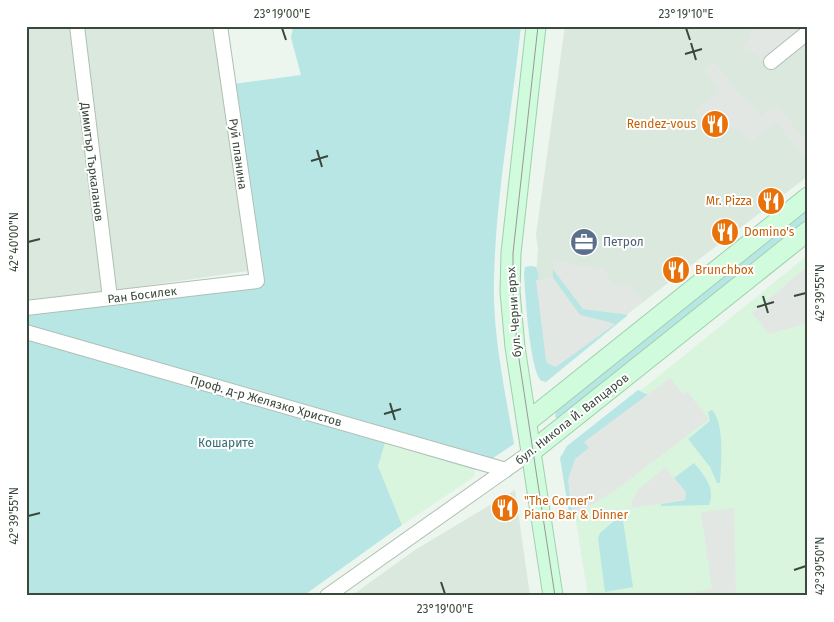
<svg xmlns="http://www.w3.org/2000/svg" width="834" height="622" font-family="'Fira Sans',sans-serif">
	<rect width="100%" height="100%" fill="#ecf5ee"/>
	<!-- residential -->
	<path fill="#dae8de" d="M26 26H215L248 271 26 303Z
		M565 26H808V176L562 364 536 276 538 248 536 235Z
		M515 490 530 596H351L415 550Z"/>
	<!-- commercial -->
	<path fill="#d9f5dd" d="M808 255V596H588L565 452Z
		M385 443 475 470 474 477 402 525 378 466Z"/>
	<!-- green -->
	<path fill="#b8e6e5" d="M293 26H521C512 110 496 194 494 278 492 333 505 390 514 444L475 470 385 443 378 466 402 525 303 596H26V313L259 285 233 84 301 75 291 38Z
		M808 210V218L565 413 558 418 555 417 556 411Z
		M531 266 536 267 538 272 547 360 612 323 580 315 553 278V269L583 309 628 315 546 382 542 381C530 374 525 292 524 274L525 267Z
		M638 390 648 395 585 442 589 448C562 469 569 487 573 516L570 519 560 458 567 446Z
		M712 410C725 423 721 465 720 483H717L710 467 688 439 710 421 708 412Z
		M694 463C704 475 716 488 709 505L661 506V504L685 500V492L674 478Z
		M622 514 633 587 605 592 598 538 600 533Z"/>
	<!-- parking -->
	<path fill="#e3e7e3" d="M752 26H808L771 62 742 48 750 36Z
		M715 62 742 97 750 101 761 116 772 108 774 111 779 107 808 145V154L804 156 776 122 751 142 745 135 727 125 717 112 703 122 694 110 720 92 704 69Z
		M554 261 604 269 611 283 619 286 628 283 644 301 627 314 583 309 553 269Z
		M808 266V323L769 334 752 313Z
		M553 278 580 315 615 324 556 367 548 364 546 360 536 280Z
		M670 378 683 394 687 391 709 419 616 490 573 516 568 480 575 459 589 448 584 442Z
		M665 467 686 492 685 500 632 508 631 502 639 489Z
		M734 508 736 595 671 596 712 589 701 512Z"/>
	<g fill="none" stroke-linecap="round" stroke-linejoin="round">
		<!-- minor casing -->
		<g stroke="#afc0b2" stroke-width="16">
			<path id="minor" d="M77 26 110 298
				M771 62 808 32
				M26 308 257 281 220 26
				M26 332 506 470
				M327 596 531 452"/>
		</g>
		<!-- secondary casing -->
		<g stroke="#9fd1ad" stroke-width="21">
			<path id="secondary" d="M536 26 511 253 510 292 515 347 553 596
				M527 422 808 197
				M531 452 808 231"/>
		</g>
		<!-- minor -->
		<use href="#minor" stroke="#fff" stroke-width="14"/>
		<!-- secondary -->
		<use href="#secondary" stroke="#d0fbdd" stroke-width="19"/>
		<!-- tram -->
		<path stroke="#999" stroke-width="1" d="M538 26 513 253V292L517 346 555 596"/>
	</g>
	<!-- ticks -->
	<path fill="none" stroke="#3a493c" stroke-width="2" d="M282 28 286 40M686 28 690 40M691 43 696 60M685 54 702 49M317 150 322 167M311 161 328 156M28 242 40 239M763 296 768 313M794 296 806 293M757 307 774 302M390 403 395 420M384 414 401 409M28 516 40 513M794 570 806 566M441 582 445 594"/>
	<!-- icons -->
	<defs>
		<g id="restaurant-disc" transform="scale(1.4375)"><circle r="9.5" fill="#e8710a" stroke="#fff"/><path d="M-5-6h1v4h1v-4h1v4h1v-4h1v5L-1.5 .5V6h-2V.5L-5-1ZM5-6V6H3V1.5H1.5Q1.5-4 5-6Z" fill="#fff"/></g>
		<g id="office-disc" transform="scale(1.4375)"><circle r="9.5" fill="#5c6f8a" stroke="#fff"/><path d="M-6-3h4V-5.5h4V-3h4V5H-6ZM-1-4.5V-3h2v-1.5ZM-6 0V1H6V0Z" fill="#fff"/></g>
	</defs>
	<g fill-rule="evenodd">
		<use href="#restaurant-disc" x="715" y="124"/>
		<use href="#restaurant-disc" x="771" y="201"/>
		<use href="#restaurant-disc" x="725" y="232"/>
		<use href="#office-disc" x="584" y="242"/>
		<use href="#restaurant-disc" x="676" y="270"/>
		<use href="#restaurant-disc" x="505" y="508"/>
	</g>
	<g text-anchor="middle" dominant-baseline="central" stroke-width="4" stroke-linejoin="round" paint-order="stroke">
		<!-- food labels -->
		<g font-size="12" fill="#c56008" stroke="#fff" text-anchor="start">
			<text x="696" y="124" text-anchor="end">Rendez-vous</text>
			<text x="752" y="201" text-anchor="end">Mr. Pizza</text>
			<text x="744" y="232">Domino's</text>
			<text x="695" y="270">Brunchbox</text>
			<text x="524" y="501">"The Corner"<tspan x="524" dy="14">Piano Bar &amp; Dinner</tspan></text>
		</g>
		<!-- street labels -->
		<g font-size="12" fill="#3a493c" stroke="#fff">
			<text transform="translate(238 154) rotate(82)">Руй планина</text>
			<text transform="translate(92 162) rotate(83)">Димитър Търкаланов</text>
			<text transform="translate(142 295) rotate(-7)">Ран Босилек</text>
			<text transform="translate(514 312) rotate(-94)">бул. Черни връх</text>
			<text transform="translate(266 401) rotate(16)">Проф. д-р Желязко Христов</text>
			<text transform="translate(572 419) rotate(-38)">бул. Никола Й. Вапцаров</text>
		</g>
		<!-- service labels -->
		<g font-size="12" fill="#4e5e75" stroke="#fff" text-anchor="start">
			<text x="603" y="242">Петрол</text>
		</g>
		<!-- park labels -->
		<g font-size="12" fill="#306d78" stroke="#fff">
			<text x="226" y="443">Кошарите</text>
		</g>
	</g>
	<!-- border -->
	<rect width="834" height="622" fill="none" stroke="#ffffff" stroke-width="55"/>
	<rect x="28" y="28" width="778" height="566" fill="none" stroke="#3a493c" stroke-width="2"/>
	<g font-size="12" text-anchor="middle" fill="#3a493c">
		<text x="282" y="18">23°19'00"E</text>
		<text x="686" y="18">23°19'10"E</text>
		<text transform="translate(14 242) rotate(-90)" y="4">42°40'00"N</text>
		<text transform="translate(820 293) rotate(-90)" y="4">42°39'55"N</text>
		<text transform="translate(14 516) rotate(-90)" y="4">42°39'55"N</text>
		<text transform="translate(820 566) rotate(-90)" y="4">42°39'50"N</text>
		<text x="445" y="613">23°19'00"E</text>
	</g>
</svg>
